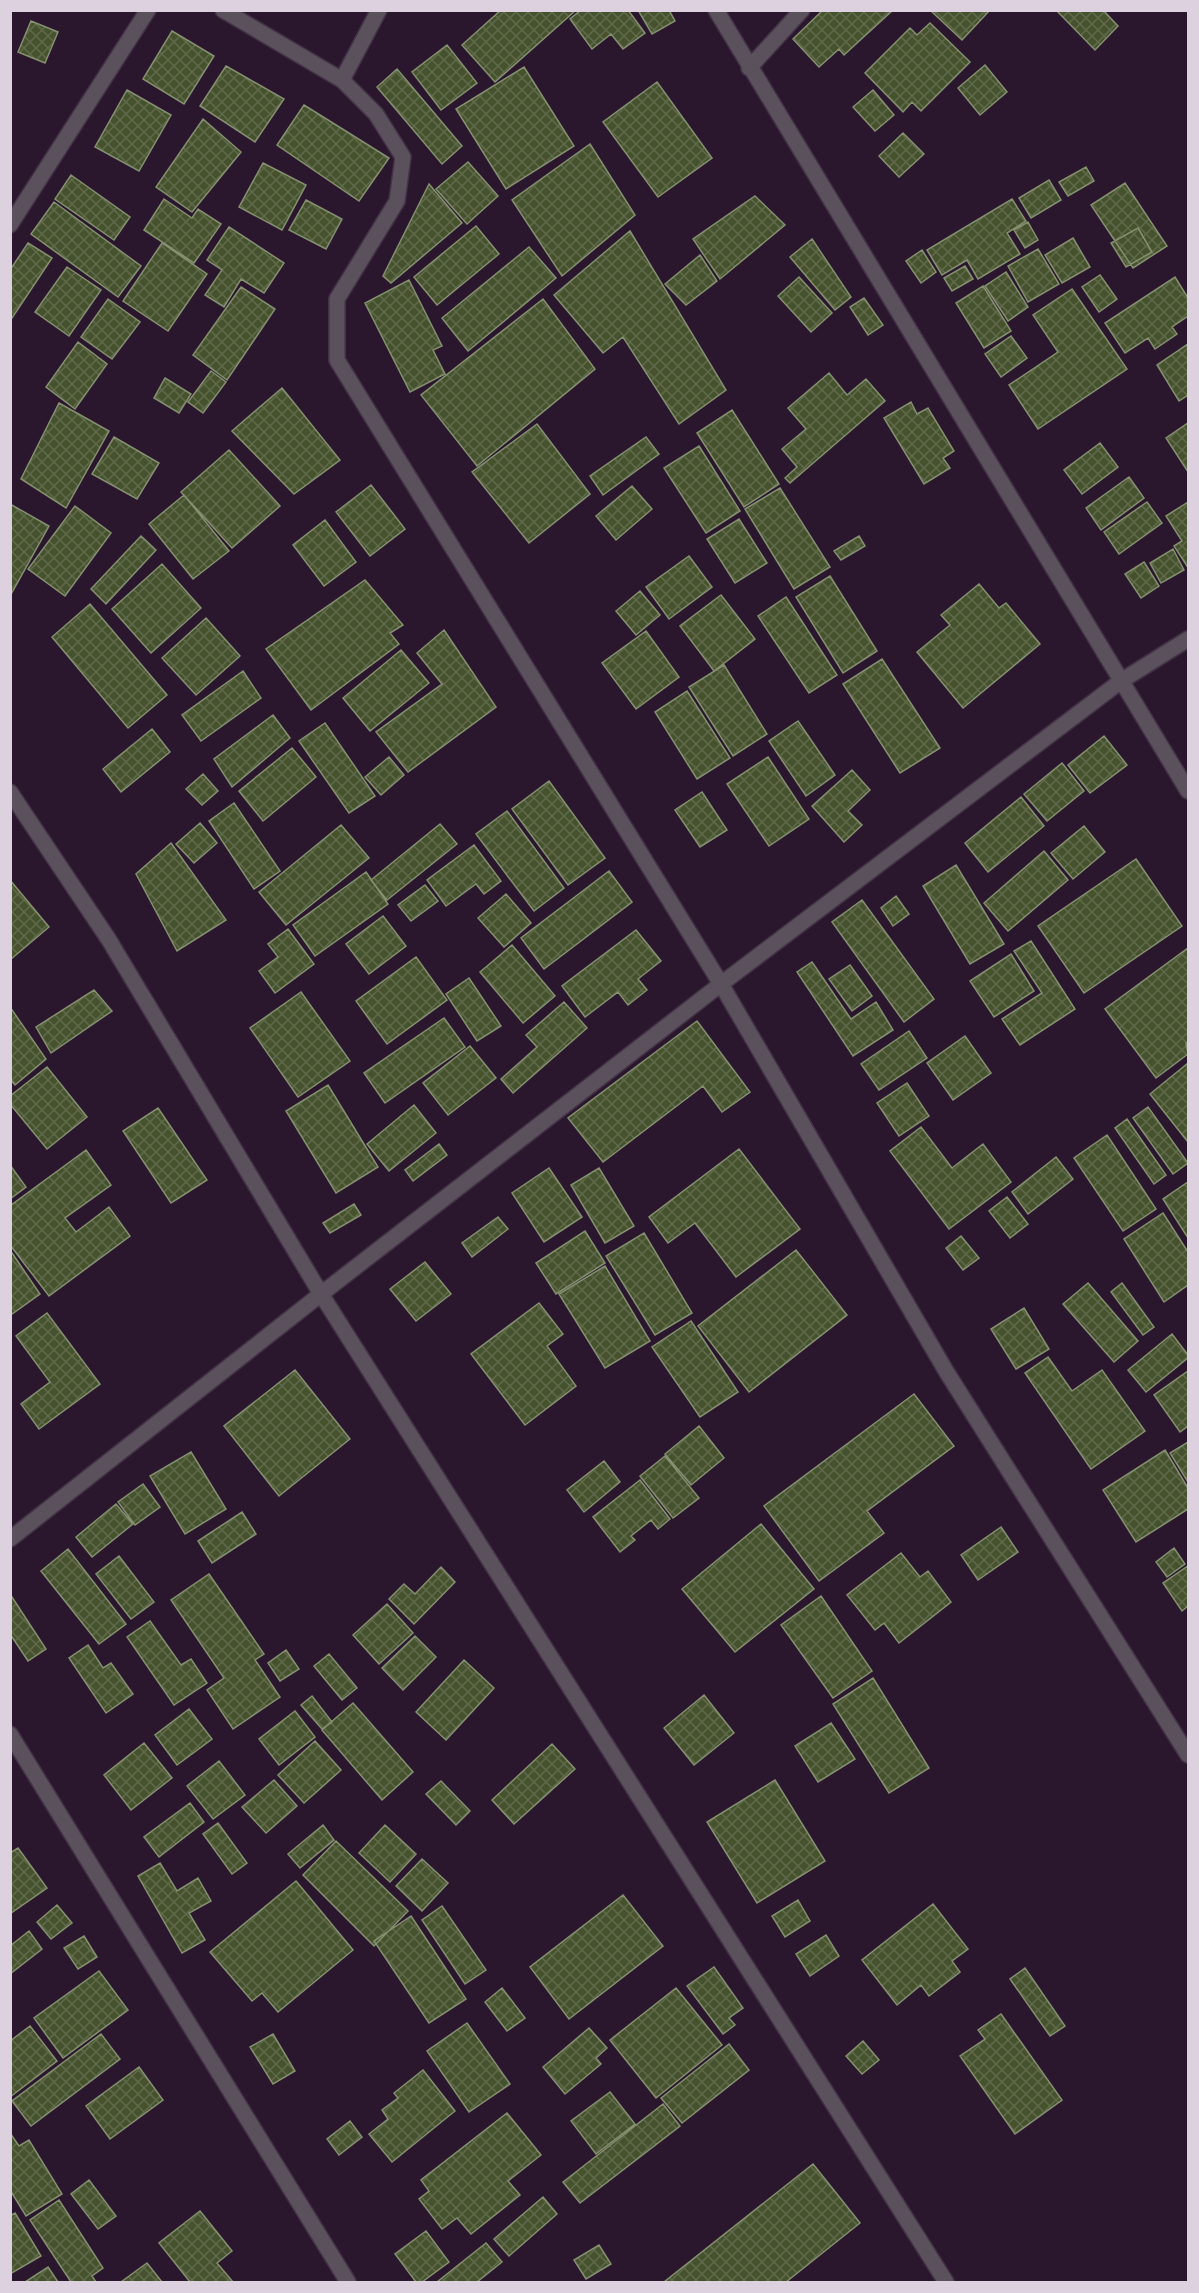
<svg xmlns="http://www.w3.org/2000/svg" width="1199" height="2293" font-family="'Golos Text',sans-serif">
	<defs>
		<pattern id="building-cross-hatch" width="8" height="8" patternUnits="userSpaceOnUse" patternTransform="scale(1.5)"><rect width="8" height="8" fill="#46522d"/><path d="M0 0l8 8M0 8l8-8" fill="none" stroke="#606a4b"/></pattern>
	</defs>
	<rect width="100%" height="100%" fill="#2a172d"/>
	<!-- building -->
	<path fill="url(#building-cross-hatch)" stroke="#849070" stroke-width="1.5" d="M501 10H576L495 82 462 45Z
		M581 10H628L645 33 623 49 611 34 592 49 570 19Z
		M638 10H669L675 21 652 34Z
		M823 10H893L844 55 839 49 819 67 793 39Z
		M930 10H990L962 40Z
		M1056 10H1103L1118 26 1095 50Z
		M31 21 58 32 45 63 18 52Z
		M930 23 970 62 921 111 912 102 903 112 865 73 910 28 917 35Z
		M172 31 214 56 184 104 143 79Z
		M447 45 477 83 441 110 412 72Z
		M985 65 1007 92 980 115 958 88Z
		M226 66 284 99 255 142 200 106Z
		M524 67 574 146 506 189 456 109Z
		M397 69 462 146 442 164 377 87Z
		M657 82 712 158 658 197 603 122Z
		M127 90 171 115 139 171 95 147Z
		M873 90 894 115 875 131 853 107Z
		M304 105 389 158 359 201 277 145Z
		M203 119 241 152 192 212 156 187Z
		M903 133 924 154 899 177 879 156Z
		M590 144 635 215 562 276 512 200Z
		M468 162 498 196 467 224 436 189Z
		M263 163 306 185 282 230 239 207Z
		M1086 167 1094 181 1068 196 1059 182Z
		M71 175 130 217 114 240 55 199Z
		M1049 180 1061 200 1031 218 1019 198Z
		M1125 183 1167 246 1133 268 1091 205Z
		M429 184 462 223 391 283 383 276Z
		M755 196 785 225 720 279 693 239Z
		M164 199 192 218 198 209 221 224 194 263 144 230Z
		M1012 199 1026 221 1007 233 1020 254 978 279 967 260 942 275 927 250Z
		M306 200 342 219 326 249 289 230Z
		M54 202 141 266 118 297 31 234Z
		M1028 222 1038 240 1025 248 1014 230Z
		M476 226 499 254 437 305 414 277Z
		M229 227 284 263 264 293 241 279 224 307 205 295 222 270 207 260Z
		M1138 228 1152 252 1126 267 1111 243Z
		M630 231 726 390 679 424 623 337 603 353 554 295Z
		M1073 238 1090 267 1062 283 1045 255Z
		M812 239 851 297 835 310 790 257Z
		M28 243 52 258 10 321V270Z
		M162 243 207 274 168 331 123 301Z
		M529 247 556 278 468 351 442 318Z
		M1038 249 1059 284 1028 302 1008 266Z
		M922 250 936 272 921 283 906 261Z
		M700 255 717 281 686 305 665 284Z
		M965 266 973 279 952 291 944 278Z
		M67 267 101 290 69 336 35 312Z
		M1006 272 1028 307 1008 321 985 286Z
		M1100 275 1117 299 1099 312 1082 287Z
		M799 277 832 313 811 332 778 296Z
		M1175 277 1188 298V316L1172 327 1177 334 1155 349 1148 338 1125 353 1105 323Z
		M409 280 442 346 433 350 445 374 410 392 365 303Z
		M983 286 1011 331 984 348 956 303Z
		M241 287 275 309 227 380 193 355Z
		M1072 289 1127 369 1038 429 1009 385 1058 352 1033 315Z
		M864 298 883 325 868 335 850 307Z
		M108 299 140 322 112 359 81 337Z
		M543 299 595 369 477 466 421 395Z
		M1011 336 1027 358 1001 377 985 354Z
		M78 342 107 364 75 409 46 387Z
		M1188 344V395L1179 401 1157 365Z
		M211 371 226 382 203 413 188 402Z
		M829 373 847 395 866 379 885 401 790 483 785 478 797 467 782 449 806 429 788 408Z
		M165 378 191 394 179 413 154 398Z
		M282 388 340 460 294 494 232 431Z
		M911 402 917 414 928 408 954 451 943 458 950 468 924 484 884 418Z
		M59 403 109 431 66 508 21 479Z
		M732 410 779 484 744 507 697 433Z
		M1188 423V472L1166 438Z
		M537 424 590 494 529 543 472 472Z
		M114 437 159 463 137 499 92 474Z
		M646 437 659 454 603 495 590 476Z
		M1100 443 1118 467 1082 494 1064 470Z
		M699 446 740 511 706 533 664 468Z
		M229 450 280 506 232 548 181 492Z
		M1129 477 1144 498 1101 530 1086 508Z
		M371 485 405 529 370 556 336 512Z
		M632 486 652 509 616 540 596 516Z
		M780 488 830 567 794 589 745 509Z
		M184 495 229 551 193 579 149 524Z
		M1147 502 1162 523 1119 554 1104 532Z
		M1188 502V565L1187 566 1174 546 1182 541 1166 516Z
		M10 504 49 526 10 596Z
		M75 506 111 533 65 596 28 569Z
		M739 519 767 563 735 583 707 539Z
		M325 520 356 562 324 586 293 545Z
		M141 536 156 550 106 604 91 589Z
		M859 536 865 546 841 560 834 551Z
		M1173 549 1184 570 1161 583 1150 563Z
		M689 556 712 587 669 619 646 587Z
		M1144 562 1159 586 1141 598 1125 574Z
		M162 564 201 608 151 653 112 609Z
		M830 576 877 651 843 673 796 597Z
		M365 580 403 625 390 633 399 644 311 710 266 649Z
		M979 584 999 608 1006 603 1040 644 963 708 917 652 950 625 941 615Z
		M640 591 660 615 636 635 616 611Z
		M721 595 755 639 714 671 680 626Z
		M786 597 837 675 809 693 758 616Z
		M90 604 167 695 128 728 52 637Z
		M206 618 240 656 196 695 162 658Z
		M444 630 496 707 408 772 376 732 442 684 417 653Z
		M646 631 679 677 636 709 602 663Z
		M401 650 429 683 370 731 343 698Z
		M882 659 940 748 900 773 843 684Z
		M724 665 767 734 733 756 689 687Z
		M243 671 261 698 201 741 182 715Z
		M687 691 730 758 697 779 655 712Z
		M273 715 290 738 232 787 214 759Z
		M798 721 835 775 806 796 769 741Z
		M325 723 375 796 349 813 299 741Z
		M152 729 170 752 121 792 103 769Z
		M1104 736 1127 765 1090 793 1068 765Z
		M292 748 316 777 263 821 239 791Z
		M389 757 404 775 381 795 365 777Z
		M768 757 809 819 769 846 727 784Z
		M1062 763 1084 791 1047 821 1024 794Z
		M852 770 870 790 848 811 862 825 844 842 812 806Z
		M203 774 218 791 202 805 186 789Z
		M549 781 605 858 568 885 512 809Z
		M702 792 727 830 700 847 675 810Z
		M1021 797 1044 826 988 872 965 843Z
		M234 803 280 871 254 889 209 821Z
		M507 811 564 888 534 911 476 834Z
		M200 823 217 843 194 863 176 844Z
		M440 824 457 844 387 900 371 880Z
		M341 825 369 858 286 925 259 892Z
		M1084 826 1105 852 1073 879 1051 853Z
		M171 843 226 920 177 951 136 874Z
		M474 845 501 881 484 894 476 884 446 906 427 880Z
		M1044 851 1068 880 1008 931 984 903Z
		M1136 859 1182 926 1084 993 1038 926Z
		M956 865 1004 944 970 964 923 886Z
		M609 871 632 902 544 969 521 938Z
		M366 872 388 904 315 956 293 925Z
		M10 880 49 927 10 960Z
		M425 885 438 901 411 921 398 905Z
		M506 894 531 923 504 947 478 918Z
		M896 896 909 914 893 926 881 908Z
		M862 900 934 999 904 1022 832 922Z
		M383 916 406 946 369 974 346 944Z
		M288 929 314 964 275 993 259 971 278 957 268 944Z
		M636 930 661 961 638 979 647 990 628 1005 618 992 585 1017 562 986Z
		M1031 941 1075 1009 1020 1045 1002 1019 1042 993 1014 951Z
		M512 945 555 996 523 1023 480 972Z
		M1188 948V1042L1186 1043 1188 1054 1156 1078 1105 1009Z
		M1011 954 1034 991 994 1017 970 981Z
		M416 957 447 1000 387 1044 356 1001Z
		M812 962 851 1019 876 1002 893 1030 853 1056 797 972Z
		M850 965 872 996 852 1011 829 979Z
		M469 978 501 1026 477 1041 446 994Z
		M94 990 112 1011 51 1053 36 1027Z
		M301 992 350 1061 298 1097 250 1028Z
		M564 1002 587 1028 513 1093 501 1079 537 1047 526 1035Z
		M10 1007 46 1059 15 1085 10 1079Z
		M444 1018 465 1047 385 1103 364 1073Z
		M697 1021 750 1092 722 1112 703 1086 603 1162 568 1118Z
		M909 1031 927 1058 879 1090 861 1064Z
		M965 1036 991 1073 953 1100 927 1063Z
		M470 1046 496 1078 448 1115 423 1083Z
		M1188 1063V1142L1150 1094Z
		M47 1067 87 1117 47 1149 10 1104V1096Z
		M907 1083 929 1116 899 1136 877 1103Z
		M328 1085 378 1167 336 1193 286 1111Z
		M414 1105 436 1133 389 1171 367 1144Z
		M1148 1107 1188 1163 1173 1174 1133 1118Z
		M158 1108 207 1180 171 1203 123 1131Z
		M1127 1119 1166 1175 1154 1184 1115 1128Z
		M921 1127 952 1168 983 1144 1011 1182 949 1229 890 1151Z
		M1107 1135 1156 1209 1123 1231 1074 1158Z
		M439 1144 447 1155 413 1181 405 1170Z
		M739 1149 800 1229 736 1277 695 1223 668 1243 649 1217Z
		M86 1150 111 1185 65 1218 76 1232 109 1207 130 1236 49 1296 10 1245V1206Z
		M1056 1157 1073 1179 1028 1214 1012 1192Z
		M10 1165 26 1187 10 1199Z
		M549 1168 582 1217 544 1242 512 1193Z
		M599 1168 634 1226 605 1243 571 1185Z
		M1188 1182V1238L1163 1199Z
		M1007 1197 1028 1224 1010 1238 989 1211Z
		M354 1204 361 1215 330 1233 323 1223Z
		M1163 1213 1188 1252V1285L1164 1302 1124 1239Z
		M498 1217 508 1229 472 1257 462 1243Z
		M585 1231 605 1263 556 1294 536 1263Z
		M644 1233 692 1313 655 1335 606 1256Z
		M961 1236 979 1258 963 1270 946 1248Z
		M10 1250 40 1294 12 1314 10 1312Z
		M796 1250 847 1315 749 1392 698 1326Z
		M425 1262 451 1294 416 1321 390 1289Z
		M605 1266 650 1341 605 1368 559 1294Z
		M1088 1283 1138 1341 1114 1362 1063 1304Z
		M1122 1283 1154 1327 1143 1335 1111 1292Z
		M539 1303 563 1334 547 1346 576 1386 525 1425 471 1354Z
		M1024 1308 1049 1349 1016 1369 991 1329Z
		M47 1313 100 1384 39 1429 21 1404 50 1382 16 1336Z
		M691 1321 738 1392 700 1417 652 1347Z
		M1172 1334 1188 1355V1358L1146 1392 1128 1370Z
		M1048 1357 1072 1391 1102 1370 1145 1431 1091 1469 1025 1373Z
		M295 1370 350 1439 279 1496 224 1426Z
		M1188 1371V1426L1180 1432 1154 1395Z
		M914 1394 954 1446 867 1511 884 1533 819 1581 764 1506Z
		M699 1426 724 1458 691 1485 665 1454Z
		M1188 1442V1482L1170 1453Z
		M1165 1450 1188 1488V1509L1136 1542 1103 1490Z
		M191 1452 226 1509 185 1534 150 1476Z
		M665 1456 699 1498 673 1518 640 1476Z
		M604 1461 620 1482 584 1512 567 1490Z
		M640 1480 670 1519 658 1529 651 1520 631 1536 635 1540 620 1552 593 1517Z
		M143 1484 160 1507 135 1525 118 1502Z
		M116 1504 133 1524 92 1557 76 1537Z
		M242 1512 256 1534 212 1563 198 1541Z
		M761 1524 814 1589 735 1652 682 1589Z
		M1001 1527 1018 1552 978 1580 961 1555Z
		M1174 1548 1185 1564 1167 1577 1156 1562Z
		M68 1549 126 1624 99 1644 41 1571Z
		M901 1553 920 1577 928 1571 951 1602 899 1643 884 1623 875 1630 847 1595Z
		M119 1556 154 1602 131 1619 96 1574Z
		M1188 1566V1606L1182 1611 1163 1583Z
		M441 1567 455 1582 414 1624 389 1599 404 1584 415 1594Z
		M209 1574 264 1654 255 1660 280 1697 233 1729 207 1690 224 1678 171 1600Z
		M10 1594 46 1649 28 1661 10 1634Z
		M821 1596 872 1671 833 1698 781 1625Z
		M387 1604 413 1633 379 1664 353 1635Z
		M150 1621 181 1665 191 1659 207 1683 174 1705 127 1637Z
		M415 1636 436 1657 403 1690 382 1668Z
		M88 1645 103 1668 111 1663 133 1694 106 1713 69 1658Z
		M286 1650 299 1669 280 1681 268 1663Z
		M329 1654 357 1688 342 1700 314 1666Z
		M464 1660 494 1688 446 1740 416 1712Z
		M873 1678 929 1768 889 1793 833 1704Z
		M704 1695 734 1733 694 1765 664 1728Z
		M312 1696 332 1722 322 1729 301 1705Z
		M353 1703 413 1772 382 1800 322 1730Z
		M189 1709 212 1739 177 1765 155 1735Z
		M295 1711 315 1737 279 1765 259 1739Z
		M831 1723 855 1759 818 1782 795 1746Z
		M315 1741 341 1770 304 1803 278 1775Z
		M144 1743 172 1778 131 1810 104 1775Z
		M552 1744 575 1769 514 1824 492 1800Z
		M219 1761 245 1795 213 1819 187 1786Z
		M274 1780 297 1806 266 1833 242 1807Z
		M775 1780 825 1861 757 1903 707 1822Z
		M441 1781 470 1811 456 1825 426 1794Z
		M190 1803 204 1822 159 1857 144 1837Z
		M218 1823 247 1863 232 1874 203 1834Z
		M323 1825 334 1840 300 1868 288 1854Z
		M385 1825 416 1854 390 1882 359 1853Z
		M336 1841 408 1911 374 1946 303 1875Z
		M18 1848 47 1888 11 1913 10 1853Z
		M422 1859 448 1883 422 1911 396 1886Z
		M160 1863 177 1891 198 1878 211 1901 189 1913 205 1940 182 1953 138 1876Z
		M296 1881 353 1950 278 2012 262 1993 252 2001 210 1952Z
		M623 1895 663 1946 569 2019 530 1967Z
		M798 1900 810 1921 785 1937 772 1916Z
		M933 1904 968 1949 952 1961 960 1972 929 1996 921 1985 897 2005 862 1960Z
		M57 1905 72 1923 51 1939 37 1922Z
		M442 1906 486 1970 465 1984 422 1920Z
		M411 1916 466 1999 429 2023 374 1941Z
		M29 1931 42 1949 10 1974V1946Z
		M826 1935 839 1956 810 1976 796 1954Z
		M84 1936 97 1957 78 1969 64 1948Z
		M714 1967 743 2008 729 2018 735 2025 723 2034 687 1986Z
		M1025 1968 1065 2026 1050 2036 1010 1979Z
		M99 1971 128 2010 63 2058 34 2018Z
		M502 1988 525 2018 507 2031 485 2002Z
		M676 1988 722 2045 656 2098 610 2040Z
		M1001 2014 1062 2100 1015 2134 960 2056 985 2039 978 2030Z
		M467 2023 510 2084 469 2112 427 2051Z
		M30 2026 57 2061 10 2097V2041Z
		M589 2028 607 2048 596 2058 601 2064 565 2094 543 2067Z
		M101 2034 120 2059 31 2126 12 2101Z
		M273 2034 295 2071 273 2084 250 2047Z
		M863 2041 879 2060 862 2074 846 2056Z
		M729 2044 749 2070 682 2123 661 2098Z
		M139 2067 163 2100 110 2139 86 2106Z
		M423 2070 455 2111 392 2162 369 2134 388 2119 382 2110 398 2098 394 2093Z
		M610 2092 635 2124 596 2154 571 2121Z
		M663 2104 680 2126 580 2203 563 2182Z
		M507 2113 541 2155 508 2181 520 2195 471 2234 457 2218 442 2229 419 2199 429 2191 421 2180Z
		M350 2121 362 2137 339 2155 327 2139Z
		M10 2133 19 2146 29 2140 62 2194 26 2216 10 2190Z
		M813 2164 860 2223 786 2282H664Z
		M89 2180 116 2216 98 2229 71 2194Z
		M543 2197 557 2214 509 2256 494 2239Z
		M59 2200 103 2268 92 2276 96 2282H71L30 2220Z
		M200 2211 232 2251 217 2263 233 2282H190L159 2243Z
		M15 2213 41 2256 10 2274V2216Z
		M426 2231 449 2262 422 2282H416L395 2254Z
		M486 2243 502 2262 477 2282H437Z
		M599 2245 611 2264 586 2279 574 2260Z
		M147 2263 162 2282H121Z
		M48 2267 58 2282H25Z"/>
	<g fill="none" stroke-linecap="round" stroke-linejoin="round">
		<!-- minor casing -->
		<g stroke="#433146" stroke-width="18">
			<path id="minor" d="M223 10 342 80 376 114 403 157 397 201 337 299V360L721 984 946 1371 1188 1755
				M716 10 1188 791
				M749 68 802 10
				M342 80 379 10
				M10 225 148 10
				M10 792 109 940 321 1294 946 2282
				M10 1539 321 1294 721 984 1121 681 1188 639
				M10 1734 348 2282"/>
		</g>
		<!-- minor -->
		<use href="#minor" stroke="#5a515c" stroke-width="15"/>
	</g>
	<!-- border -->
	<rect width="1199" height="2293" fill="none" stroke="#ddd1df" stroke-width="24"/>
</svg>
